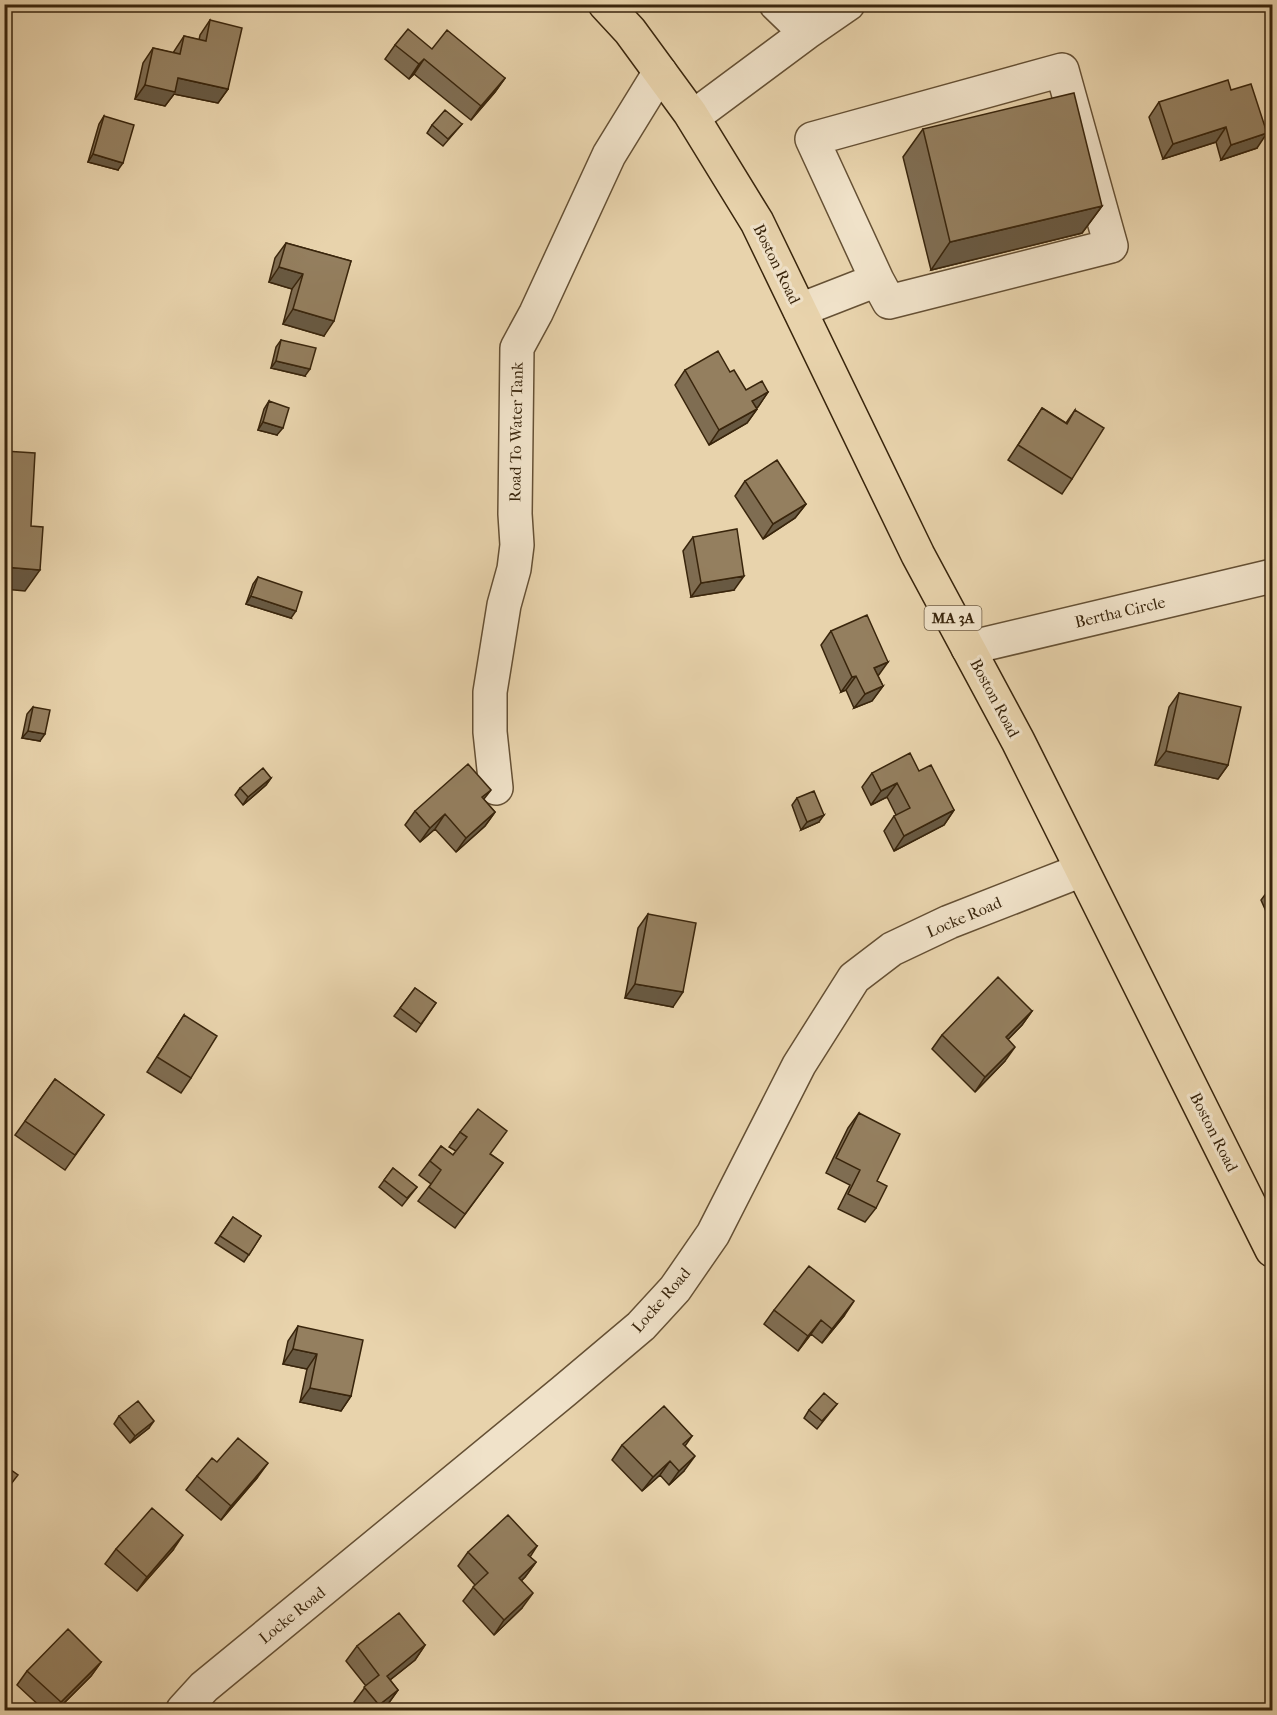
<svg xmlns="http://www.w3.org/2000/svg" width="1277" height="1715" font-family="'IM FELL French Canon',serif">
	<rect width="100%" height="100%" fill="#e8d3ac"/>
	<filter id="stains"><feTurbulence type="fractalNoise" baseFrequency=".00333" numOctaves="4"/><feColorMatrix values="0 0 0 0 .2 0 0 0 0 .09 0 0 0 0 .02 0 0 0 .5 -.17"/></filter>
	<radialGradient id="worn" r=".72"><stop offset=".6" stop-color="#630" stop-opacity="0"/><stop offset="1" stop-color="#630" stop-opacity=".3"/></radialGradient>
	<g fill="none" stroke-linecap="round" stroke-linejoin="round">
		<!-- minor casing -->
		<g stroke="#655034" stroke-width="36">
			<path id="minor" d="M806 33 848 4
				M693 117 806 33 776 4
				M800 310 877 280 812 139 1062 70 1111 246 889 302 877 280
				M968 648 1272 576
				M496 788 490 732V692L504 605 514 569 517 545 515 514 517 348 536 313 609 155 660 72
				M183 1710 204 1687 564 1391 641 1326 675 1289 713 1234 799 1065 854 978 892 949 949 922 1082 870"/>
		</g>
		<!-- major casing -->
		<g stroke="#39250c" stroke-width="36">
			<path id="major" d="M605 4 630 31 690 113 757 222 918 555 1018 741 1272 1250"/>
		</g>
		<!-- minor -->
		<use href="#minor" stroke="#f0e2c9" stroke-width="33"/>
		<!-- major -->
		<use href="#major" stroke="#e8d3ac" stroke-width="33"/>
	</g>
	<!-- wall -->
	<path fill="#7f6d52" stroke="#39250c" stroke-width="1.5" d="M210 20 228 89 218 103 174 94 165 106 135 99 143 63 153 48 173 53 184 36 199 40 200 35Z
		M395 45 432 49 505 78 495 92 471 120 414 74 409 79 385 59Z
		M1231 90 1257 148 1221 160 1216 142 1163 159 1149 117 1159 102Z
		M104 116 118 170 88 162 99 124Z
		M462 124 443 146 427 133 432 125Z
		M923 129 1102 206 1082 233 931 270 903 157Z
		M286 243 351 261 324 336 283 324 292 289 269 282 275 258Z
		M281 340 305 376 271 368 276 347Z
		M685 370 730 372 746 390 768 392 758 407 756 408 757 409 747 423 709 445 675 385Z
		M269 401 277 435 258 430 264 409Z
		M1042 408 1066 423 1075 410 1072 479 1062 494 1008 460Z
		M745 481 806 504 795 518 763 539 735 496Z
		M693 537 734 590 691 597 683 551Z
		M258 577 291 618 246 604 253 584Z
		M831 631 878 676 883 686 872 701 854 708 846 690 841 692 821 645Z
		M1179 693 1228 765 1218 779 1155 765 1169 707Z
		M33 707 40 741 22 738 27 714Z
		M919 771 954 810 944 825 894 851 884 831 894 816 896 815 887 797 871 805 862 787 872 773Z
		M271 778 266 785 243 805 235 795 240 788Z
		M797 798 819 822 801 830 792 805Z
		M484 800 495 812 485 826 456 852 435 829 420 842 405 825 415 811Z
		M1272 890V916L1269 918 1261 900 1267 892Z
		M648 914 673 1007 625 998 638 928Z
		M415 988 436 1003 416 1032 394 1016Z
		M1032 1011 1022 1025 1008 1039 1005 1061 975 1092 932 1049 942 1035Z
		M184 1015 191 1078 181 1093 147 1072Z
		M55 1079 104 1115 65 1170 15 1135Z
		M859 1113 877 1181 876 1208 865 1222 838 1209 850 1185 826 1173 848 1128Z
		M460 1132 503 1163 455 1228 418 1201 431 1184 419 1175 441 1146 453 1155 456 1151 449 1147Z
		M393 1168 417 1187 402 1206 379 1187Z
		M233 1217 261 1236 244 1262 215 1243Z
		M774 1310 844 1316 822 1343 811 1334 798 1351 764 1324Z
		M298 1326 351 1396 341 1411 300 1402 307 1369 283 1364 288 1341Z
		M837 1404 817 1429 804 1418 809 1410Z
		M119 1416 149 1428 130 1443 114 1424Z
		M692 1436 685 1446 684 1471 669 1485 660 1475 642 1491 612 1460 622 1445Z
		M197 1476 257 1478 221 1520 186 1490Z
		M537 1546 530 1557 536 1562 525 1577 521 1581 522 1608 494 1635 463 1601 475 1585 458 1566 468 1552Z
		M116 1549 173 1550 137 1591 105 1564Z
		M425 1645 415 1660 390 1680 398 1690 388 1704 380 1710H361L354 1702 366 1686 346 1661 357 1646Z
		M101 1662 91 1676 57 1710H44L17 1685 27 1671Z"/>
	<!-- shaded-wall -->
	<path fill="#685942" stroke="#39250c" stroke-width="1.5" d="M424 59 414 74 409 79 419 64Z
		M178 78 228 89 218 103 174 94 165 106 135 99 145 85Z
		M505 78 495 92 471 120 481 106Z
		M1226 127 1216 142 1163 159 1173 144Z
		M1267 133 1257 148 1221 160 1231 145Z
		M93 154 123 163 118 170 88 162Z
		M1102 206 1082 233 931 270 950 242Z
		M279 267 303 274 292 289 269 282Z
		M293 309 334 321 324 336 283 324Z
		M276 361 310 369 305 376 271 368Z
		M768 392 758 407 742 415 752 401Z
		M757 409 747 423 709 445 719 430Z
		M263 422 283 428 277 435 258 430Z
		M806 504 795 518 763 539 773 524Z
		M4 567 40 570 25 591 4 589Z
		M744 576 734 590 691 597 701 583Z
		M251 596 296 611 291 618 246 604Z
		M888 662 878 676 874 668Z
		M856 676 846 690 841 692 852 677Z
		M883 686 872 701 854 708 865 694Z
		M28 731 45 734 40 741 22 738Z
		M1166 751 1228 765 1218 779 1155 765Z
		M271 778 266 785 243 805 248 797Z
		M897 783 887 797 871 805 881 791Z
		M491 790 480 804 482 797Z
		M954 810 944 825 894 851 904 836Z
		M495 812 485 826 456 852 466 838Z
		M445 814 435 829 420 842 430 828Z
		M824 815 819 822 801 830 807 822Z
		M635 984 683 992 673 1007 625 998Z
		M1032 1011 1022 1025 996 1052 1006 1037Z
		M1015 1047 1005 1061 975 1092 985 1077Z
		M854 1301 844 1316 822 1343 832 1329Z
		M821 1320 811 1334 798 1351 808 1336Z
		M293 1349 317 1354 307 1369 283 1364Z
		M310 1388 351 1396 341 1411 300 1402Z
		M154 1421 149 1428 130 1443 135 1436Z
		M695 1456 684 1471 669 1485 679 1471Z
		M670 1461 660 1475 642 1491 653 1477Z
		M268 1463 257 1478 221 1520 231 1506Z
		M183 1535 173 1550 137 1591 147 1577Z
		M536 1562 525 1577 509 1593 519 1578Z
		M533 1593 522 1608 494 1635 504 1620Z
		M425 1645 415 1660 376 1691 387 1676Z
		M101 1662 91 1676 57 1710H55L61 1702Z
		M398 1690 388 1704 380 1710H375L379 1705Z"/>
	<!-- building -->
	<path fill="#947f5f" stroke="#39250c" stroke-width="1.5" d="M210 20 242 28 228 89 178 78 175 92 145 85 153 48 180 54 184 36 206 41Z
		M408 29 432 49 447 30 505 78 481 106 424 59 419 64 395 45Z
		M1228 80 1231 90 1251 84 1267 133 1231 145 1226 127 1173 144 1159 102Z
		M1074 93 1102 206 950 242 923 129Z
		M445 110 462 124 448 139 432 125Z
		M104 116 134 125 123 163 93 154Z
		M286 243 351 261 334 321 293 309 303 274 279 267Z
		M281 340 316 348 310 369 276 361Z
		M718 351 730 372 734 370 746 390 762 381 768 392 752 401 757 409 719 430 685 370Z
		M269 401 289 408 283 428 263 422Z
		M1042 408 1067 424 1075 410 1104 428 1072 479 1018 445Z
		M4 451 35 453 31 526 43 527 40 570 4 567Z
		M777 460 806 504 773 524 745 481Z
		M737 529 744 576 701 583 693 537Z
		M258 577 302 592 296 611 251 596Z
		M867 615 888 662 874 668 883 686 865 694 856 676 852 677 831 631Z
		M1179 693 1241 707 1228 765 1166 751Z
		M33 707 50 710 45 734 28 731Z
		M910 753 919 771 931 765 954 810 904 836 894 816 910 808 897 783 881 791 872 773Z
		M468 764 491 790 482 797 495 812 466 838 445 814 430 828 415 811Z
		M263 768 271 778 248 797 240 788Z
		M814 791 824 815 807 822 797 798Z
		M1272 890V907L1267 892Z
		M648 914 696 923 683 992 635 984Z
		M998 977 1032 1011 1006 1037 1015 1047 985 1077 942 1035Z
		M415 988 436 1003 421 1024 400 1008Z
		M184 1015 217 1036 191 1078 157 1057Z
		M55 1079 104 1115 75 1155 25 1121Z
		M478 1109 507 1131 490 1154 503 1163 465 1214 429 1187 441 1170 430 1161 441 1146 453 1155 467 1137 460 1132Z
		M859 1113 900 1134 877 1181 887 1186 876 1208 848 1194 860 1170 836 1158Z
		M393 1168 417 1187 407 1198 384 1180Z
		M233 1217 261 1236 249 1255 220 1236Z
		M809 1266 854 1301 832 1329 821 1320 808 1336 774 1310Z
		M298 1326 363 1340 351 1396 310 1388 317 1354 293 1349Z
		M824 1393 837 1404 822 1421 809 1410Z
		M138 1401 154 1421 135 1436 119 1416Z
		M664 1406 692 1436 683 1444 695 1456 679 1471 670 1461 653 1477 622 1445Z
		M238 1438 268 1463 231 1506 197 1476 212 1458 217 1462Z
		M4 1465 18 1475 4 1493Z
		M152 1508 183 1535 147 1577 116 1549Z
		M508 1515 537 1546 528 1555 536 1562 519 1578 533 1593 504 1620 473 1587 488 1573 468 1552Z
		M399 1613 425 1645 387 1676 398 1690 379 1705 364 1687 379 1675 357 1646Z
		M68 1629 101 1662 61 1702 27 1671Z"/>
	<g text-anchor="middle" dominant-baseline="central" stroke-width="6" stroke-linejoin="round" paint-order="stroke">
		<!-- shield labels -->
		<rect fill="#f0e2c9" stroke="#705e45" stroke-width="1.5" x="924.5" y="606" width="57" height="24" rx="4.5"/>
		<g font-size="15" font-weight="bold" fill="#39250c">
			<text x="953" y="618">MA 3A</text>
		</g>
		<!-- street labels -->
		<g font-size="16" fill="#39250c" stroke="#f0e2c9">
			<text transform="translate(777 264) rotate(64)">Boston Road</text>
			<text transform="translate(516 432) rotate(-89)">Road To Water Tank</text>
			<text transform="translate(1120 612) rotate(-13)">Bertha Circle</text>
			<text transform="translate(995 698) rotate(62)">Boston Road</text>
			<text transform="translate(964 917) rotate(-23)">Locke Road</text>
			<text transform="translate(1214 1132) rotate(63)">Boston Road</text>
			<text transform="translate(661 1300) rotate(-49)">Locke Road</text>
			<text transform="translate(292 1615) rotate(-39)">Locke Road</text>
		</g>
	</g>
	<!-- margin -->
	<rect width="1277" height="1715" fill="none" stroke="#e8d3ac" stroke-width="24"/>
	<rect x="6" y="6" width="1265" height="1703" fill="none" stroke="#39250c" stroke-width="3"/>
	<rect x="12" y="12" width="1253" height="1691" fill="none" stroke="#39250c" stroke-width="1.5"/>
	<rect width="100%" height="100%" filter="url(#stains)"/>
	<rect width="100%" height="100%" fill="url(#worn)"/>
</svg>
